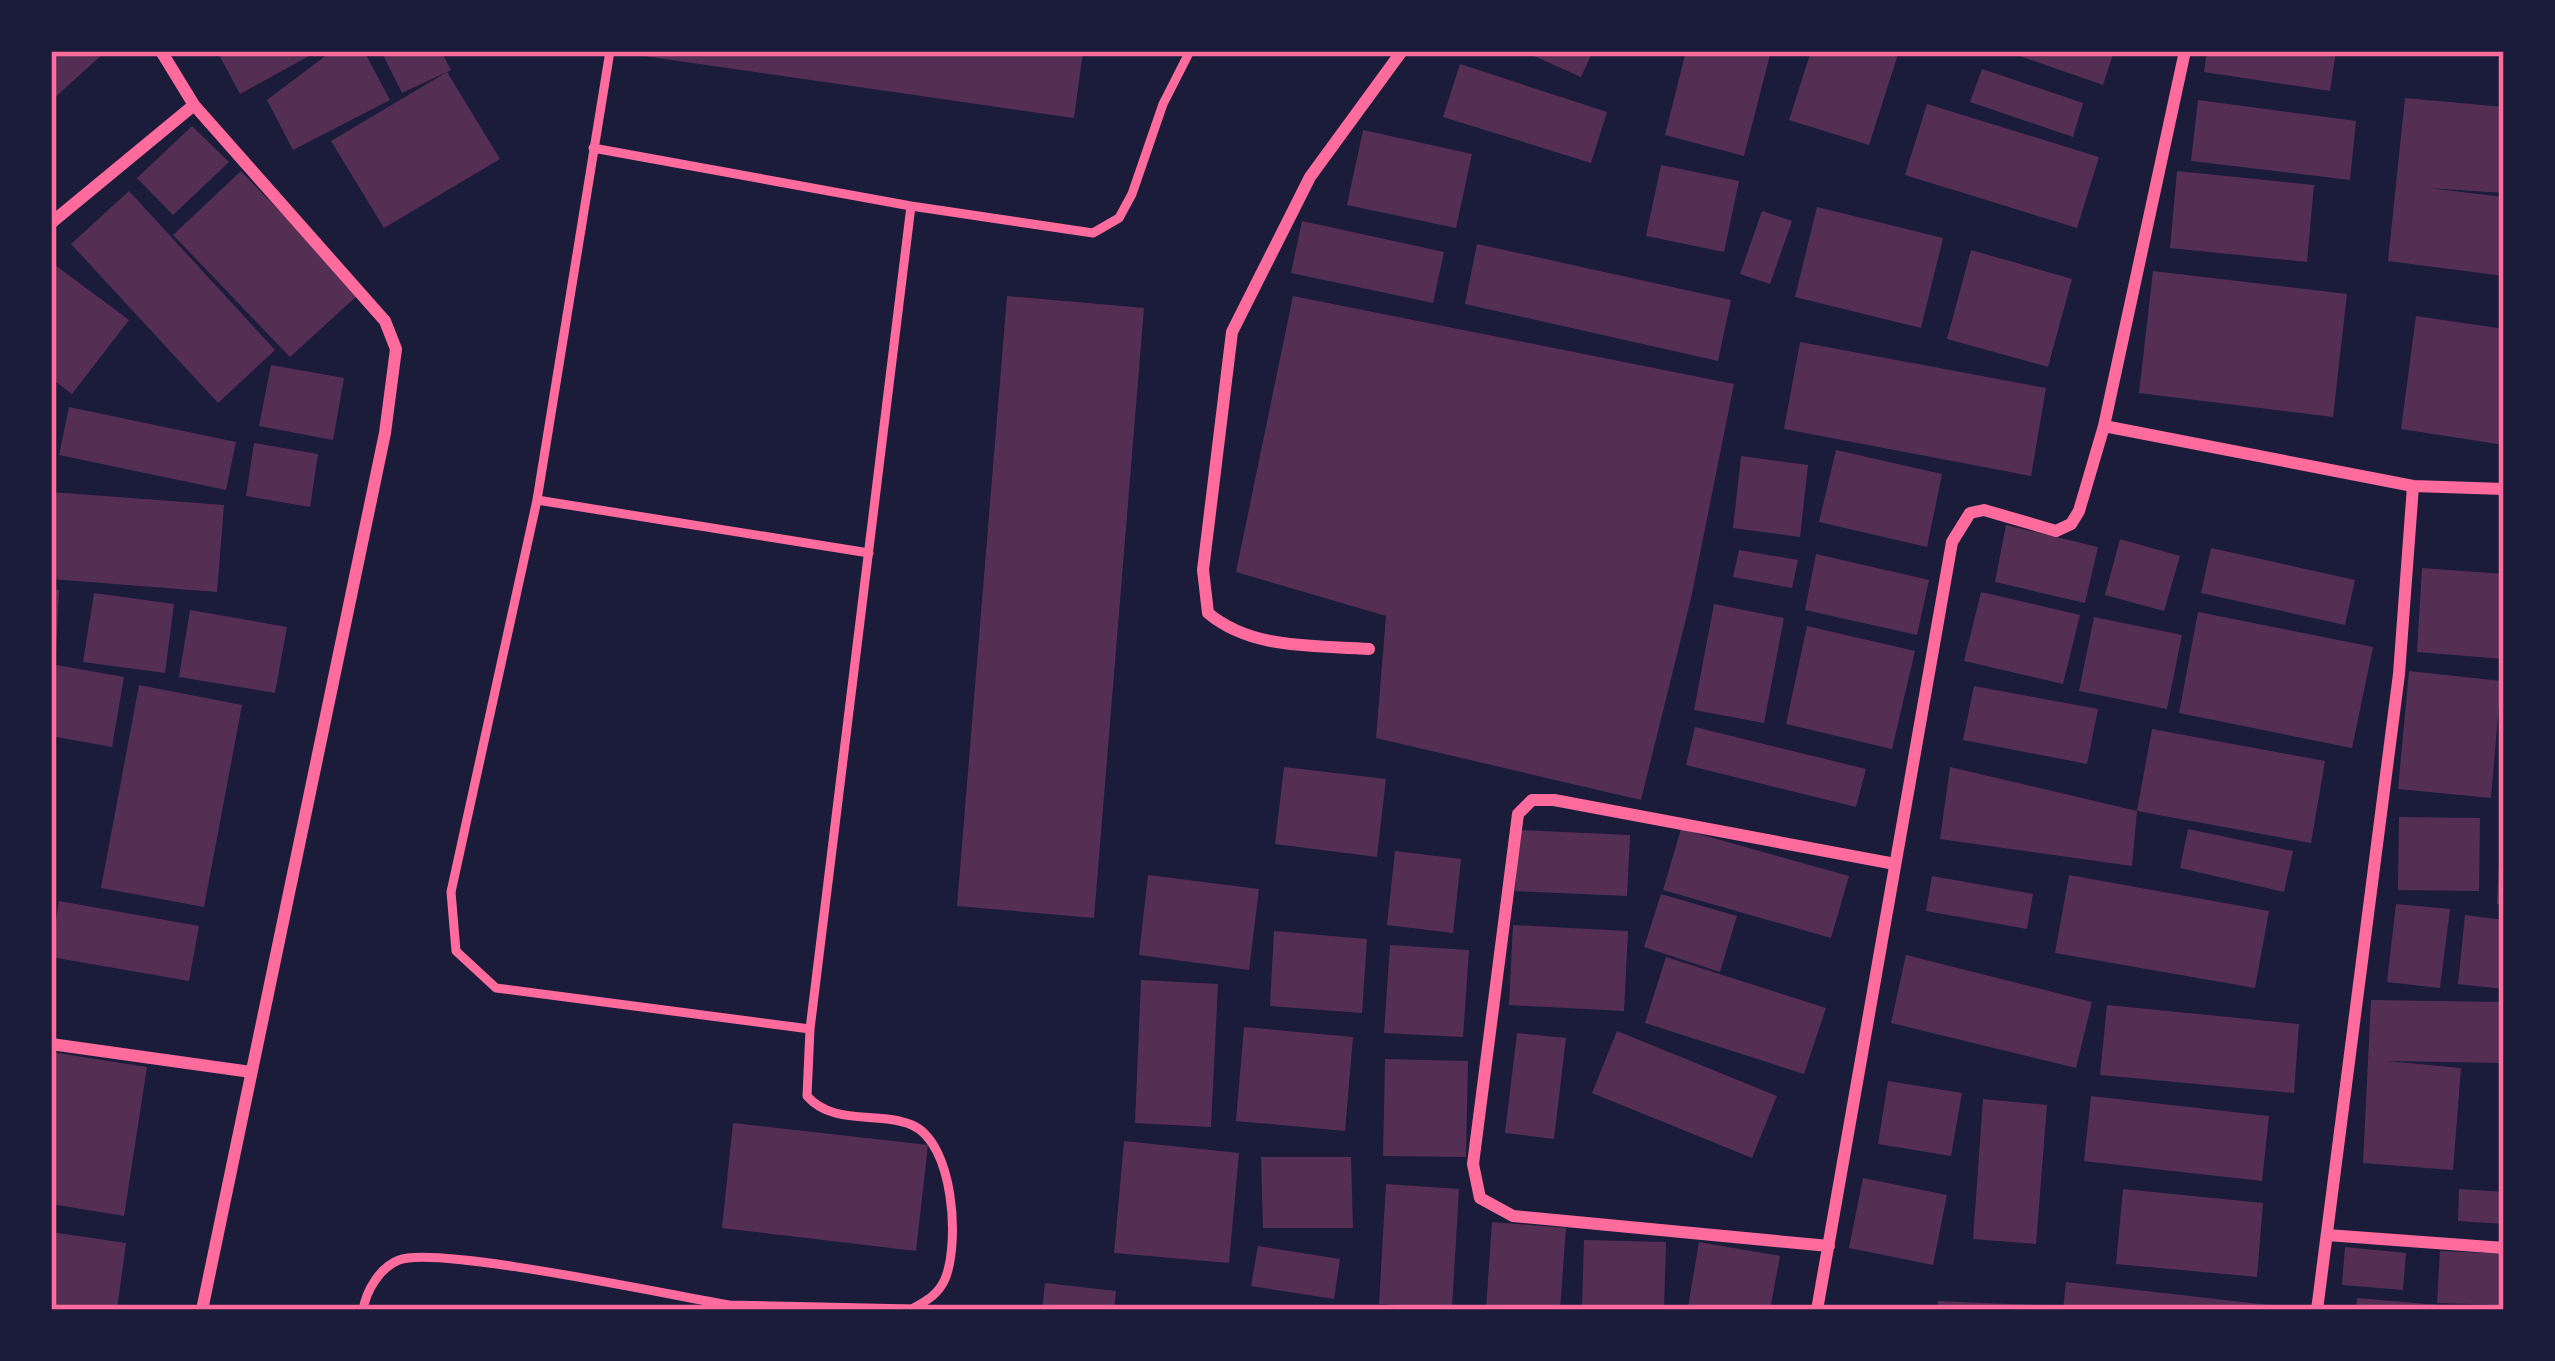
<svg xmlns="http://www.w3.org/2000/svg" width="2555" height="1361" font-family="Poppins,sans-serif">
	<rect width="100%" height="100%" fill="#1b1b3a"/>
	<!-- building -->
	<path fill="#542f53" d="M51 51H106L51 101Z
		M217 51H306L309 56 240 94Z
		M332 51H364L390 100 293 150 267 100Z
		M381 51H441L451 70 402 93Z
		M644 51H1083L1074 118 644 56Z
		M1523 51H1593L1581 77Z
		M1686 51H1771L1744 156 1665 135Z
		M1811 51H1899L1869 145 1789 120Z
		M2005 51H2114L2103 85Z
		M2207 51H2336L2330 91 2204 72Z
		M1460 64 1607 112 1591 163 1443 117Z
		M1982 69 2083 103 2073 137 1970 102Z
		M447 72 500 159 384 228 331 141Z
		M2405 98 2504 107V193L2428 188 2504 197V276L2388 261Z
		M2198 100 2356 121 2350 180 2191 161Z
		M1927 104 2099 157 2077 228 1905 175Z
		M192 126 229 162 173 215 137 178Z
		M1363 130 1472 154 1456 228 1347 205Z
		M1661 165 1739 181 1724 252 1646 236Z
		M241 171 359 294 290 357 173 235Z
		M2177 171 2314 185 2307 262 2170 248Z
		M129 191 275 350 218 403 71 244Z
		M1817 207 1943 238 1921 328 1795 297Z
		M1762 211 1792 221 1770 284 1740 274Z
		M1302 221 1444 252 1433 303 1291 273Z
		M1477 244 1731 300 1718 361 1465 304Z
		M1971 250 2072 279 2048 367 1947 339Z
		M51 262 129 320 72 394 51 378Z
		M2153 271 2347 294 2333 417 2139 393Z
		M1007 296 1144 308 1094 918 957 906Z
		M1293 296 1734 384 1692 594 1641 800 1376 738 1386 616 1236 572Z
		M2416 316 2504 329V445L2401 429Z
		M1800 342 2046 388 2031 476 1784 429Z
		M271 365 344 378 333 440 259 426Z
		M69 407 236 442 226 490 59 455Z
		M254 443 318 454 310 507 246 496Z
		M1836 450 1942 474 1927 547 1819 522Z
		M1741 456 1808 465 1800 537 1733 528Z
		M51 492 224 505 217 592 51 579Z
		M2006 525 2098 547 2085 603 1995 582Z
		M2120 539 2180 556 2164 611 2105 595Z
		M2211 548 2355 580 2345 625 2201 593Z
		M1739 550 1798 560 1792 588 1733 577Z
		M1816 554 1929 580 1917 635 1805 610Z
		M2422 568 2504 574V659L2417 652Z
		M51 589 59 590 56 654 51 653Z
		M1981 592 2080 615 2063 684 1964 661Z
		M94 593 174 604 165 673 83 662Z
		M1714 604 1784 618 1764 723 1694 710Z
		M190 610 287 627 275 693 179 677Z
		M2198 612 2373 647 2352 748 2179 713Z
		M2094 617 2182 635 2167 709 2079 691Z
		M1807 626 1915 651 1892 749 1786 724Z
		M51 664 124 677 112 747 51 736Z
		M2409 671 2501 681 2491 798 2398 789Z
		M139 685 242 705 204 907 101 888Z
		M1974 686 2098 709 2087 764 1963 740Z
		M1695 727 1866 769 1856 807 1686 765Z
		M2152 729 2325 761 2311 843 2137 811Z
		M1284 767 1386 779 1377 857 1275 844Z
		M1950 767 2137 811 2132 866 1940 839Z
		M2399 817 2480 818 2479 891 2398 890Z
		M1681 829 1849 876 1831 938 1663 890Z
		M2188 829 2293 851 2284 892 2180 868Z
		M1519 830 1630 835 1627 896 1515 891Z
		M2500 840 2504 841V904H2497Z
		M1395 851 1461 859 1453 933 1387 925Z
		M1148 875 1259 889 1249 970 1139 955Z
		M2069 875 2269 911 2255 988 2055 953Z
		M1932 876 2033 894 2027 929 1926 911Z
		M1661 894 1737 916 1720 972 1644 947Z
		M59 901 199 926 189 981 51 957Z
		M2396 904 2450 909 2440 988 2387 982Z
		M2465 915 2504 920V989L2458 984Z
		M1513 925 1628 931 1624 1011 1509 1005Z
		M1274 931 1367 939 1362 1013 1270 1006Z
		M1390 945 1469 950 1463 1037 1384 1033Z
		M1906 955 2092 1002 2076 1068 1891 1023Z
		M1666 957 1826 1008 1804 1074 1645 1023Z
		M1141 980 1218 984 1211 1127 1135 1123Z
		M2371 1000 2504 1002V1063L2387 1061 2461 1068 2453 1170 2363 1163Z
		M2107 1005 2299 1024 2294 1093 2100 1075Z
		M1244 1027 1353 1037 1345 1131 1236 1121Z
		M1617 1031 1777 1096 1752 1158 1592 1093Z
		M1517 1033 1566 1038 1554 1139 1505 1133Z
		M51 1052 147 1067 124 1216 51 1204Z
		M1385 1059 1468 1061 1466 1157 1383 1156Z
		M1888 1081 1962 1093 1951 1156 1878 1144Z
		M2091 1096 2269 1116 2262 1181 2084 1161Z
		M1983 1099 2047 1105 2036 1244 1973 1239Z
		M733 1123 928 1145 916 1251 722 1228Z
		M1124 1141 1239 1153 1229 1263 1114 1253Z
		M1261 1157H1351L1353 1228H1263Z
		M1863 1178 1947 1195 1933 1265 1849 1248Z
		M1386 1184 1459 1189 1452 1308 1379 1304Z
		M2123 1189 2263 1203 2257 1277 2116 1264Z
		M2459 1189 2504 1192V1224L2458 1221Z
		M1492 1222 1566 1228 1560 1310H1486Z
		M51 1232 126 1243 117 1310 51 1307Z
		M1584 1240 1666 1242 1664 1310H1582Z
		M1699 1242 1780 1256 1770 1310 1688 1307Z
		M1258 1246 1340 1259 1334 1299 1251 1286Z
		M2345 1247 2406 1253 2403 1290 2342 1285Z
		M2440 1251 2504 1254V1305L2437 1303Z
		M2066 1282 2269 1305V1310H2063Z
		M1045 1283 1116 1291 1114 1310H1042Z
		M2357 1298 2463 1307V1310H2356Z
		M1938 1301 2058 1306V1310H1938Z"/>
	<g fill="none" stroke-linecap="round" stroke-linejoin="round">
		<!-- service -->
		<path stroke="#ff6b9d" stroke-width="9" d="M610 51 537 500 451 892 456 951 496 988 810 1029
			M593 148 911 206 1093 233 1119 218 1132 194 1163 104 1190 51
			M537 500 869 553
			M363 1310C366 1291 380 1267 399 1260 437 1245 674 1296 729 1305
			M729 1310V1305L912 1309C926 1301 938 1295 945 1279 960 1243 954 1143 912 1125 878 1111 833 1126 807 1096L810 1029 911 206"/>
		<!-- minor -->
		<path stroke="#ff6b9d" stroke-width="12" d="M161 51 194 105 385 321 396 349 385 433 202 1310
			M51 223 194 105
			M2104 426 2413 486 2504 489
			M1369 649C1314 645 1252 650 1208 613L1203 570 1232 332 1310 177 1402 51
			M51 1044 251 1072
			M2327 1235 2504 1248
			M1829 1246 1513 1216 1480 1198 1473 1164 1518 814 1532 800H1554L1895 864
			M1817 1310 1952 542 1970 513 1984 510 2056 531 2071 524 2079 511 2104 426 2185 51
			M2317 1310 2399 674 2413 486"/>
	</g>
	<!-- border -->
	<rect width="2555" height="1361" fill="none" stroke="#1b1b3a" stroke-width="108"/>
	<rect x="54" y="54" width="2447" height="1253" fill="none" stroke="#ff6b9d" stroke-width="4.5"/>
</svg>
